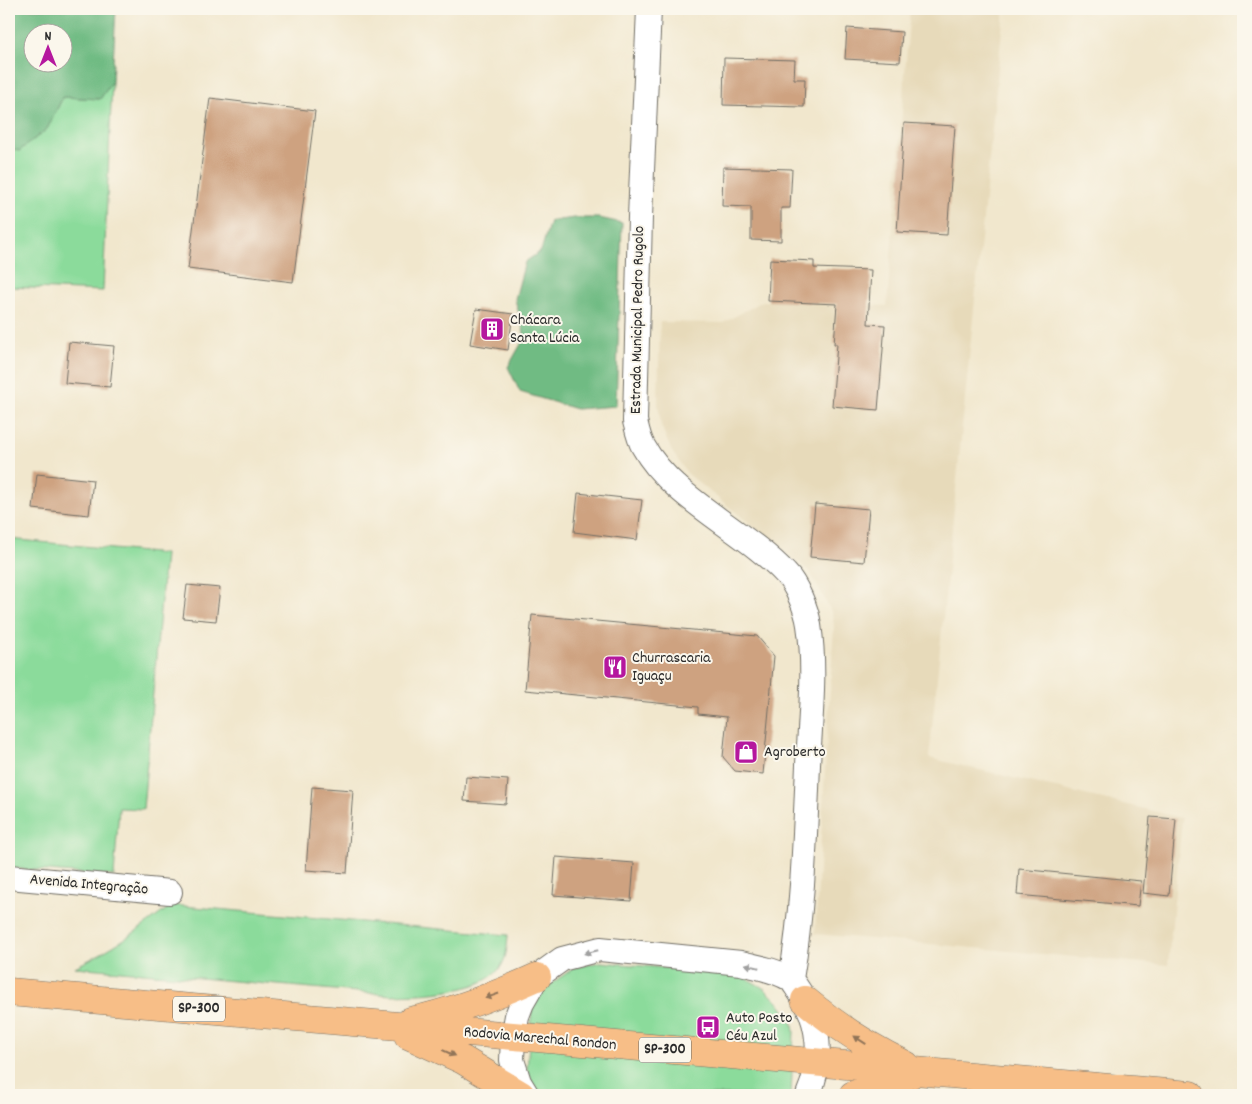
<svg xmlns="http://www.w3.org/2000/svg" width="1252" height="1104" font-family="Dekko,sans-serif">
	<rect width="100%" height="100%" fill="#fbf7ec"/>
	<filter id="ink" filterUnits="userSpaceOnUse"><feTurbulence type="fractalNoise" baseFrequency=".02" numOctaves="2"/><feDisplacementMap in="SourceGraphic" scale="10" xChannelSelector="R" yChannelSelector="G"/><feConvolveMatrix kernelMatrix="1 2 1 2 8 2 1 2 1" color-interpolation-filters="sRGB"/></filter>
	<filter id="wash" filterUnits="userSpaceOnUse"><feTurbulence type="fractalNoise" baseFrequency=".0096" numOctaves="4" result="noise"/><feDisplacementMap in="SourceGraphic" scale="20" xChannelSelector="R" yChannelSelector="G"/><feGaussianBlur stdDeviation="1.12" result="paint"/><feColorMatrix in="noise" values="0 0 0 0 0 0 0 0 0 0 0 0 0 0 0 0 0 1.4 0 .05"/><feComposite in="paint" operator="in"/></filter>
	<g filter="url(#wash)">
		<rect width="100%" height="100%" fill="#f1e7cd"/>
		<!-- built -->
		<path fill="#e7daba" d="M910 9H1004L929 758 1182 818 1168 965 815 934 834 626 832 613 810 572 687 473 671 450 661 425 658 403 660 322 723 323 763 301 887 306Z"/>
		<!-- green -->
		<path fill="#8bdb9b" stroke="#5b8363" d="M112 82 103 291 9 287V148L19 151 47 129 63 97 100 99Z
			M9 539 165 554 143 809 119 808 114 876 9 868Z
			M172 905 508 935C507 946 507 958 500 968 481 994 420 994 391 995L75 967C110 950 141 929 172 905Z
			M600 962 731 974 746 978 765 989 778 1002 792 1021 794 1031 791 1095H541L533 1086 527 1069 532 1008 545 988 555 981 574 968Z"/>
		<!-- forest -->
		<path fill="#70bb83" stroke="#4e7357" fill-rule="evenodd" d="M9 9H116L112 82 100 99 63 97 47 129 19 151 9 148ZM32 32H62V62H32Z
			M575 218H599L622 223 616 406 576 409 520 392 508 367 525 337 515 299 525 262 541 251 550 221Z"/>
		<g id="blocks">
			<!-- building -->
			<path fill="#cea280" d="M847 28 902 32 900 62 845 59Z
				M724 58 795 60 794 79H805L804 107 723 105Z
				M210 98 315 111 293 282 188 269Z
				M904 123 955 126 947 235 897 232Z
				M723 167 792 169 790 208H781V241L751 240V207L722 206Z
				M770 259 814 261V268L871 270 868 324 885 325 878 410 832 406 837 344H834L837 304 768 301Z
				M476 309 513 314 508 350 470 344Z
				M69 342 114 346 110 387 65 383Z
				M37 474 93 480 89 515 33 509Z
				M578 493 642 500 637 540 574 532Z
				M815 504 869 509 864 562 810 557Z
				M187 585 220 588 216 621 183 618Z
				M532 615 757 636 774 656 763 774 735 771 723 757 727 717 698 714V707L525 690Z
				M466 777 508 780 506 804 464 801Z
				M312 787 353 790 347 873 306 870Z
				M1150 817 1176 819 1169 896 1143 893Z
				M556 857 634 863 631 901 553 895Z
				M1019 869 1141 881 1138 906 1017 895Z"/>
		</g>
	</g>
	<g filter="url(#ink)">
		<use href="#blocks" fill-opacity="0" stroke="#706d64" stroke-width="1"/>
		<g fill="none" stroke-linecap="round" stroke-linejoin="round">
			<!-- minor casing -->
			<g stroke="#706d64" stroke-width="26">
				<path id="minor" d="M649 9 640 217 635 421C637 429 639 439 643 446 672 499 745 530 786 574 796 584 807 610 809 625 816 670 810 719 808 765 805 836 803 909 791 979
					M9 877 170 892
					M527 1095 519 1082 512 1060 513 1037 517 1016 522 1003 537 977 562 959 600 949 741 963C757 967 776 970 790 979 793 981 796 987 799 991 821 1022 823 1061 808 1095"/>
			</g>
			<!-- primary casing -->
			<g stroke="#706d64" stroke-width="29">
				<path id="primary" d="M9 992 1190 1095
					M805 1000C836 1026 869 1047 906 1065
					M411 1021C455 1011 497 995 537 977
					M408 1035 463 1060 521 1095
					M853 1095 910 1075"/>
			</g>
			<!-- minor -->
			<use href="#minor" stroke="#fff" stroke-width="24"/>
			<!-- primary -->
			<use href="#primary" stroke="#f7be87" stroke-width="28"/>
		</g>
		<!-- one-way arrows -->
		<defs><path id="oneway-solid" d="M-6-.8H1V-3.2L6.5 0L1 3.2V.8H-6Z" transform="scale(1.25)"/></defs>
		<g fill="#a0a0a0">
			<use href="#oneway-solid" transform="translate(591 952) rotate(166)"/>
			<use href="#oneway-solid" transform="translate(752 966) rotate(-166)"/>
		</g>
		<g fill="#917459">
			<use href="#oneway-solid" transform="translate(492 996) rotate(161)"/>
			<use href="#oneway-solid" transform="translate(860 1040) rotate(-147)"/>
			<use href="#oneway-solid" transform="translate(449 1053) rotate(24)"/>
		</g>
	</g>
	<!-- icons -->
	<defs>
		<g id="building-square" transform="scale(1.25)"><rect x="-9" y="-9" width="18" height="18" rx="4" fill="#b5179e" stroke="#fbf7ec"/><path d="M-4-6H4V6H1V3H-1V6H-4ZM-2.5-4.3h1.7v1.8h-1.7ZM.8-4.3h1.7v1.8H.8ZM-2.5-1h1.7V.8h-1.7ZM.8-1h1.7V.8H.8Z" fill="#fff"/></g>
		<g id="restaurant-square" transform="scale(1.25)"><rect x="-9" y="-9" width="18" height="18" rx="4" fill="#b5179e" stroke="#fbf7ec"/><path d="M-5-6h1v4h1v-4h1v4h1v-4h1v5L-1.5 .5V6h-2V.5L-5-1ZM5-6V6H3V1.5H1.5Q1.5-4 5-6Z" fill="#fff"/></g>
		<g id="shop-square" transform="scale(1.25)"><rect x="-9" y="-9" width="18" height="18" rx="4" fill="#b5179e" stroke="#fbf7ec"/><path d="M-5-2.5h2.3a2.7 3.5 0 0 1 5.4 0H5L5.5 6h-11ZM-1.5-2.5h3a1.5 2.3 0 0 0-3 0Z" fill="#fff"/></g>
		<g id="bus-square" transform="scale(1.25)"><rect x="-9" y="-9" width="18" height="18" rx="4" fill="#b5179e" stroke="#fbf7ec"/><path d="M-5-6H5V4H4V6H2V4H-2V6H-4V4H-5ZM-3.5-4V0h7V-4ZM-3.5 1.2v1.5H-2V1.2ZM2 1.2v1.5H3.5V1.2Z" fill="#fff"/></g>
	</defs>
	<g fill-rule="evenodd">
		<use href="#building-square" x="492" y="329"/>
		<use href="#restaurant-square" x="615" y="667"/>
		<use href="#shop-square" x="746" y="752"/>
		<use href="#bus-square" x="708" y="1027"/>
	</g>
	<g text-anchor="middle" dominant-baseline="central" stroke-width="4" stroke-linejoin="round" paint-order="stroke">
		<!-- shield labels -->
		<g fill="#fbf7ec" stroke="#696865" stroke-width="1">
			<rect x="173" y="996.5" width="52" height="25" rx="4"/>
			<rect x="639" y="1037.5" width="52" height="25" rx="4"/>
		</g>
		<g font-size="15" font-weight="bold" fill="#2b2b2b">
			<text x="199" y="1009">SP-300</text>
			<text x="665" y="1050">SP-300</text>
		</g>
		<!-- poi labels -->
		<g font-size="16" fill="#2b2b2b" stroke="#fbf7ec" text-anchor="start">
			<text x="510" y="320">Chácara<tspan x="510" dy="18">Santa Lúcia</tspan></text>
			<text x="632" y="658">Churrascaria<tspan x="632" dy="18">Iguaçu</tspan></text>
			<text x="764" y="752">Agroberto</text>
			<text x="726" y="1018">Auto Posto<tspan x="726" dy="18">Céu Azul</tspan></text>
		</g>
		<!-- street labels -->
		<g font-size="16" fill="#2b2b2b" stroke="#fbf7ec">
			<text transform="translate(638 320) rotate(-89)">Estrada Municipal Pedro Rugolo</text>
			<text transform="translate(89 885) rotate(5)">Avenida Integração</text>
			<text transform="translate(540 1039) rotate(5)">Rodovia Marechal Rondon</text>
		</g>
	</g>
	<!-- margin -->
	<rect width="1252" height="1104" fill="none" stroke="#fbf7ec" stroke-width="30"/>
	<!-- north arrow -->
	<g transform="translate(48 48)"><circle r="24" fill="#fbf7ec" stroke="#a8a59f"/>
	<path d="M0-4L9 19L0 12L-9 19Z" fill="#b5179e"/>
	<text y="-8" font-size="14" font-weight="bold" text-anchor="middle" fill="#2b2b2b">N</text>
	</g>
</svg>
